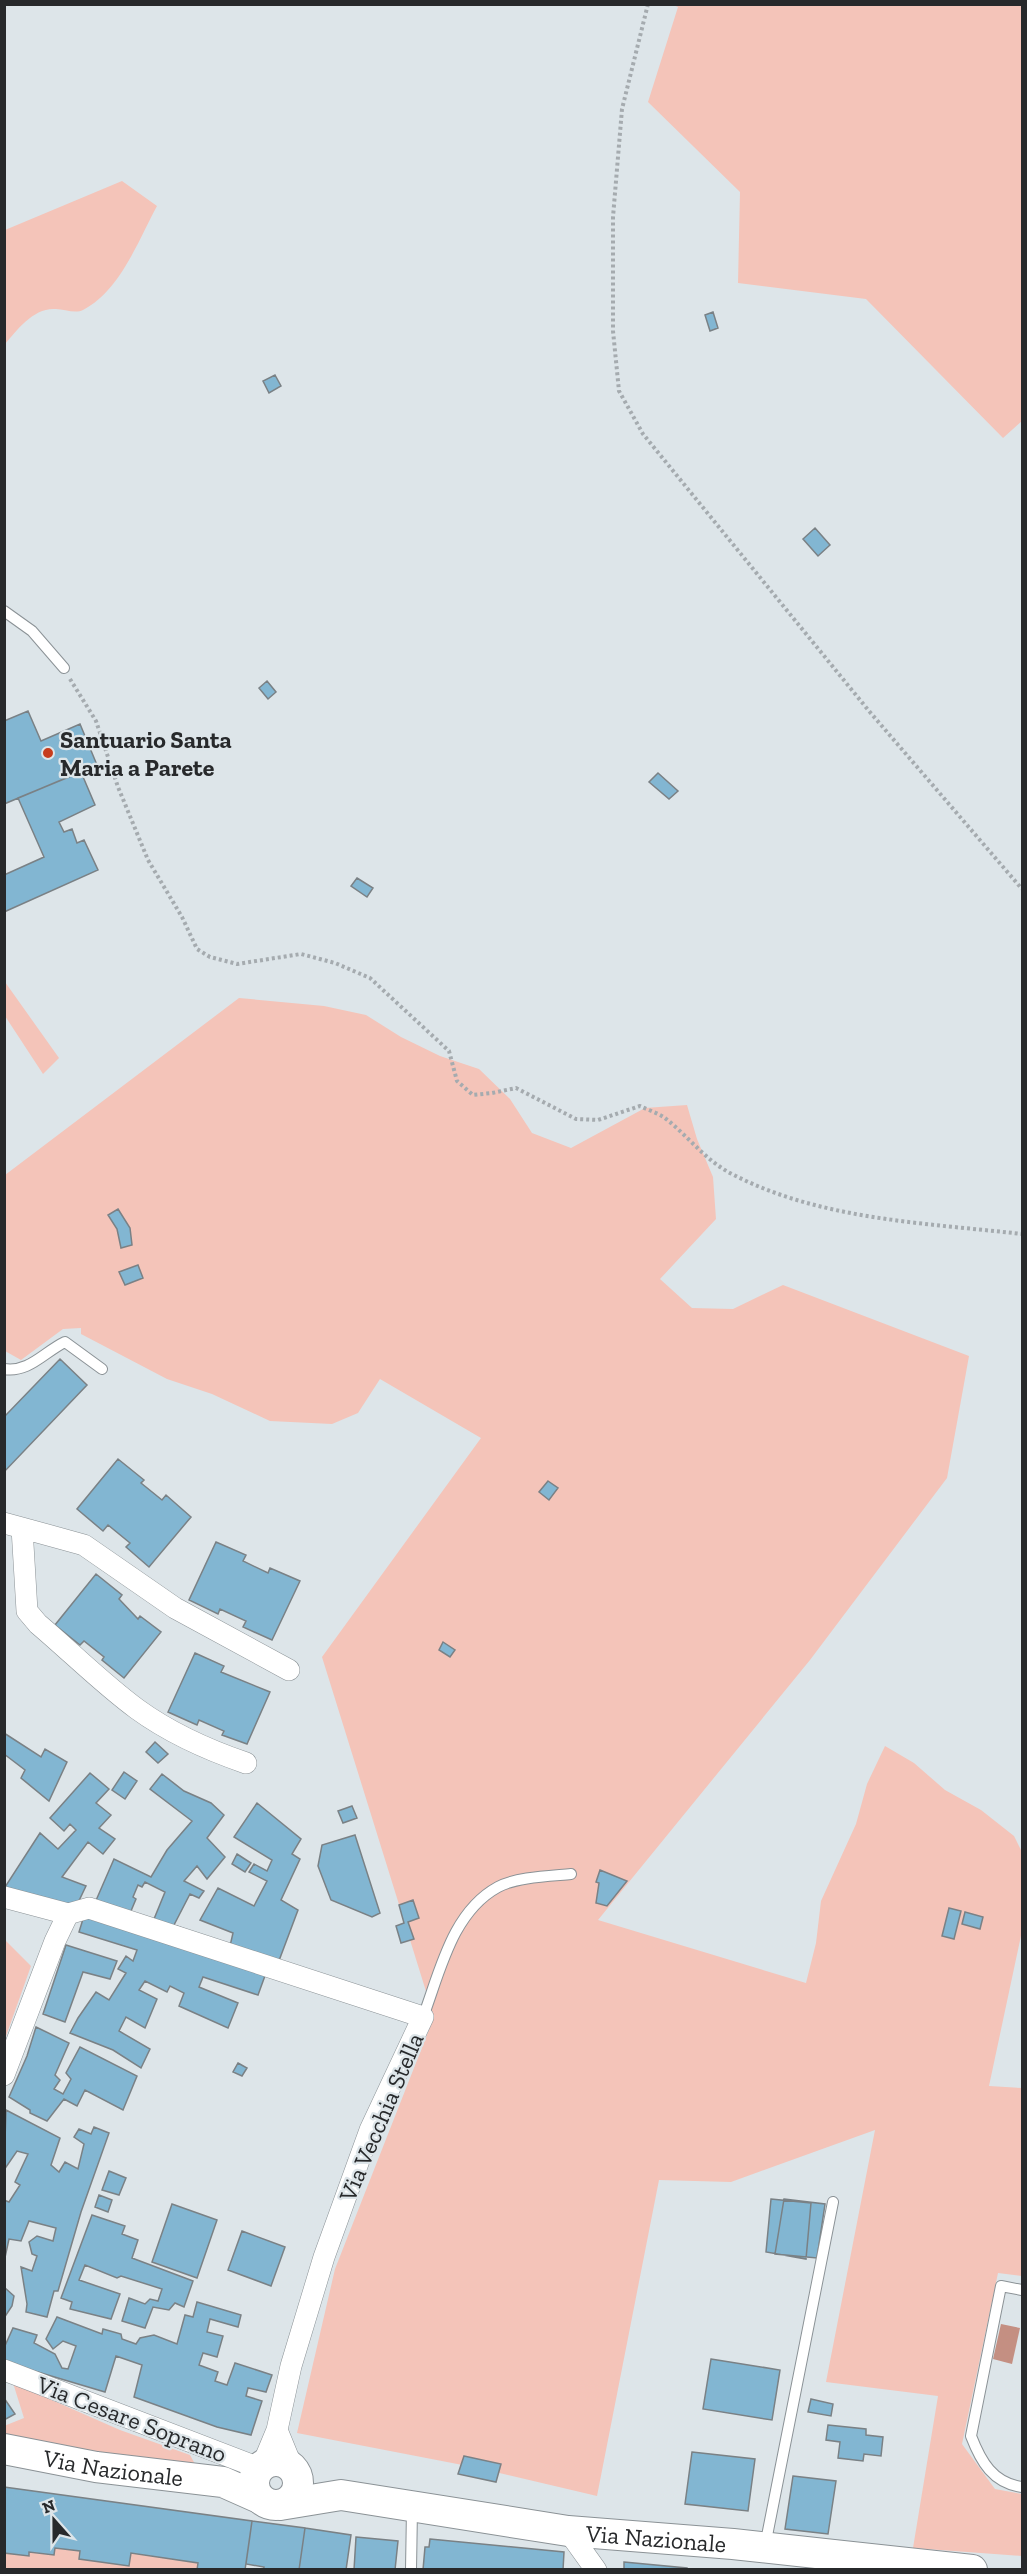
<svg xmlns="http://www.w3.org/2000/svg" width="1027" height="2574" font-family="'Zilla Slab',serif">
	<rect width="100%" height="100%" fill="#dde5e9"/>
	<!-- green -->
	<path fill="#f4c4b9" d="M673 5H1022V421L1003 438 866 299 738 283 740 192 648 102 678 7Z
		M122 181 157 206C138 241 120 291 83 310 75 314 64 309 56 309 34 307 17 330 5 344V230Z
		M5 982 59 1058 43 1074 5 1016Z
		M239 998 324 1006 366 1015 401 1037 440 1056 479 1069 510 1099 532 1133 571 1148 645 1108 687 1105 697 1139 713 1177 716 1219 660 1279 692 1308 733 1309 783 1285 969 1356 947 1478 810 1660 598 1920 806 1983 816 1943 821 1901 856 1824 867 1784 885 1746 914 1763 945 1790 981 1810 1014 1836 1022 1852V1931L989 2086 1022 2088V2276L998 2273 962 2444 995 2489 1022 2494V2556L913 2548 938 2396 826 2382 875 2130 731 2182 659 2180 597 2496 478 2468 297 2433 335 2269 434 2017 322 1657 481 1438 380 1379 358 1413 332 1424 270 1421 212 1394 167 1379 81 1334V1328L63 1329 21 1360 5 1351V1175Z
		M5 1940 31 1966 5 2039Z
		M13 2383 120 2430 190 2455 195 2464 193 2467 5 2438 4 2426 24 2418Z
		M55 2548 80 2551 79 2559 129 2566 131 2553 198 2563 197 2570H5V2553L28 2556 29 2552 53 2555Z"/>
	<!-- water -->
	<path fill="#c48f82" d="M1001 2324 1020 2328 1012 2364 993 2359Z"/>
	<!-- building -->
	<path fill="#82b6d2" stroke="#7a8185" stroke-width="1.5" d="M713 312 718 328 710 331 705 315Z
		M275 375 281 386 269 393 263 381Z
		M815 528 830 545 818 556 803 539Z
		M267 681 276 692 268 699 259 688Z
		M28 711 41 741 80 724 97 765 4 804V721Z
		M81 772 95 805 59 822 64 832 72 829 77 843 84 840 98 870 4 912V875L44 857 18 798Z
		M658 773 678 791 669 799 649 782Z
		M357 878 373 888 367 897 351 886Z
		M118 1209 130 1228 132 1245 121 1248 117 1229 108 1215Z
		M138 1265 143 1278 125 1285 119 1272Z
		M60 1359 87 1385 4 1472V1417Z
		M118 1459 144 1480 141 1483 162 1500 166 1495 191 1517 149 1567 126 1547 130 1543 108 1525 103 1531 77 1509Z
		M548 1481 558 1488 549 1500 539 1492Z
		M216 1542 246 1555 243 1561 268 1573 270 1568 300 1581 272 1640 243 1627 246 1621 220 1609 218 1614 189 1600Z
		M96 1574 122 1595 119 1599 138 1619 140 1616 161 1632 124 1678 102 1660 104 1657 84 1641 80 1645 55 1625Z
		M443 1642 455 1650 450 1657 439 1650Z
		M195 1653 224 1666 221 1672 270 1692 247 1744 222 1735 224 1731 199 1720 197 1725 168 1712Z
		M4 1733 41 1757 45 1749 67 1762 49 1801 21 1778 25 1770 4 1754Z
		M155 1742 168 1754 158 1763 146 1752Z
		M124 1772 137 1781 125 1799 112 1790Z
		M90 1773 109 1789 96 1803 111 1815 99 1828 115 1839 103 1854 88 1842 62 1877 86 1886 75 1909 5 1887 40 1833 58 1849 76 1830 70 1824 64 1831 50 1818Z
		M162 1774 184 1791 211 1803 224 1815 207 1838 225 1857 207 1879 197 1866 184 1881 204 1891 199 1898 190 1894 174 1925 187 1930 152 1924 165 1892 145 1882 142 1887 138 1885 133 1897 136 1899 128 1918 94 1905 114 1859 151 1877 167 1850 192 1821 150 1789Z
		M257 1803 301 1839 292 1854 300 1859 281 1900 298 1910 277 1966 230 1946 233 1933 200 1920 218 1888 254 1906 267 1881 249 1872 254 1864 267 1871 272 1860 234 1837Z
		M352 1806 357 1818 343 1823 338 1811Z
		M355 1835 380 1913 372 1917 331 1900 318 1866 322 1845Z
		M237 1854 251 1863 245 1872 232 1864Z
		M600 1870 627 1881 607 1906 596 1903 599 1883 596 1882Z
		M413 1900 419 1918 408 1922 414 1939 401 1943 396 1926 404 1923 399 1905Z
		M949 1908 961 1911 954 1939 942 1936Z
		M965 1912 983 1917 980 1929 962 1924Z
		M92 1915 266 1973 258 1995 203 1977 199 1987 238 2003 228 2028 179 2006 184 1993 170 1986 167 1992 145 1981 139 1990 157 1999 145 2028 126 2017 119 2031 150 2049 141 2068 113 2050 70 2033 78 2018 96 1992 109 2000 126 1973 118 1969 126 1956 133 1961 137 1950 79 1932 83 1919Z
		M66 1945 117 1961 110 1979 83 1972 65 2022 43 2014Z
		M36 2027 69 2043 55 2075 60 2080 54 2089 63 2094 71 2079 66 2073 80 2047 137 2076 123 2110 85 2090 77 2106 64 2099 47 2121 30 2113V2110L9 2097 27 2056Z
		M238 2063 247 2068 242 2076 233 2072Z
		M6 2110 60 2138 51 2165 59 2172 65 2162 78 2169 84 2144 74 2137 79 2129 91 2134 94 2127 109 2133 81 2212 58 2291H54L47 2317 26 2312 27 2304 21 2267 32 2271 37 2256 32 2254 29 2242 37 2236 53 2241 56 2228 29 2221 21 2241 9 2239 4 2262V2200L9 2202 20 2185 15 2182 28 2154 17 2151 4 2170Z
		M109 2171 126 2178 119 2195 102 2190Z
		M99 2195 112 2200 108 2212 95 2207Z
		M771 2199 811 2203 806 2259 766 2252Z
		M784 2199 825 2204 817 2258 775 2254Z
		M172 2204 217 2220 197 2278 152 2262Z
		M92 2215 125 2226 122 2234 138 2240 132 2258 193 2281 184 2307 175 2303 169 2310 153 2307 145 2328 122 2321 129 2298 145 2304 150 2299 158 2301 162 2289 121 2276 117 2278 85 2265 79 2280 120 2294 111 2319 70 2309 72 2302 61 2298Z
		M242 2231 285 2247 271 2286 228 2270Z
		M4 2287 14 2296 12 2306 4 2318Z
		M197 2302 241 2315 238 2327 210 2319 207 2332 223 2336 217 2357 203 2353 199 2365 218 2372 215 2381 227 2385 235 2363 272 2375 266 2392 248 2388 246 2396 262 2401 251 2435 217 2427 134 2397 142 2365 116 2356 105 2392 4 2362V2348L13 2328 37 2335 34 2343 55 2354 62 2368 68 2369 76 2346 63 2341 53 2349 46 2339 57 2317 102 2334 103 2329 121 2334 122 2339 136 2344 140 2338 154 2335 177 2344 185 2315 193 2317Z
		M711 2359 780 2370 772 2420 703 2409Z
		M4 2398 15 2414 4 2420Z
		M811 2399 833 2404 831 2416 808 2412Z
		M828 2425 866 2429V2435L883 2437 881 2456 864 2454 863 2461 838 2458 840 2442 826 2440Z
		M692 2452 755 2459 748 2511 685 2504Z
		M464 2456 501 2464 496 2482 458 2474Z
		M793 2476 836 2481 828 2534 785 2529Z
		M4 2487 252 2521 245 2570H197L198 2563 131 2553 129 2566 79 2559 80 2551 55 2548 54 2555 29 2552V2556L4 2553Z
		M252 2521 305 2528 299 2570H263L264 2567 246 2564Z
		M305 2528 351 2535 346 2570H299Z
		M356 2537 398 2541 395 2570H354Z
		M430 2539 564 2552 563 2570H423L425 2547H429Z
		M624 2562 687 2568V2570H624Z"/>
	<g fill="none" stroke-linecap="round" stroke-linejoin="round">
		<!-- service casing -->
		<g stroke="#8b9296" stroke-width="12">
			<path id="service" d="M4 611 32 631 64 668
				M4 1369C29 1373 44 1352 65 1342L102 1369
				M423 2017C440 1972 452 1912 498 1887 516 1877 550 1876 571 1874
				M1022 2290 1001 2286 971 2436C981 2462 993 2483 1022 2487
				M765 2546 833 2202
				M411 2570 412 2509"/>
		</g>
		<!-- minor casing -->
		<g stroke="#8b9296" stroke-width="22">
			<path id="minor" d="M4 1523 84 1545 175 1608 289 1670
				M22 1528 27 1611 38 1624C71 1652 103 1684 137 1709 170 1733 208 1750 246 1763
				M4 1897 68 1914 89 1908 423 2017 370 2130 324 2257 291 2366 277 2430 262 2466
				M4 2075 55 1941 68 1914
				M4 2370 259 2468
				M277 2430 293 2469
				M568 2531 596 2570"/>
		</g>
		<!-- secondary casing -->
		<g stroke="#8b9296" stroke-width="32">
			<g id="secondary">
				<path id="s1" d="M4 2449 96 2467 223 2482 259 2498"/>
				<circle cx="276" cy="2483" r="22"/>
				<path id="s2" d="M280 2505 341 2495 568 2531 733 2544 972 2570"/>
			</g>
		</g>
		<!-- path -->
		<path stroke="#a5abaf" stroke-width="4" stroke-dasharray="3 3" stroke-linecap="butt" d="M648 4 622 109 613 217V331L619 391 643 434 869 711 1022 889
			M70 679 96 721 118 787 148 860 182 917 197 949 210 957 237 964 301 954 335 963 370 978 449 1051 457 1081 473 1095 492 1093 516 1088 576 1119 598 1120 640 1106C648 1110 658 1113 665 1118 688 1136 706 1161 732 1174 820 1220 926 1223 1022 1234"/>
		<!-- service -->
		<use href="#service" stroke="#fff" stroke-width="10"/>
		<!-- minor -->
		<use href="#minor" stroke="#fff" stroke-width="21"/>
		<!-- secondary -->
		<use href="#secondary" stroke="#fff" stroke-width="30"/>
	</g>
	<!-- markers -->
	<circle fill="#c73d1e" stroke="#dde5e9" stroke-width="2" cx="48" cy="753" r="6"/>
	<g text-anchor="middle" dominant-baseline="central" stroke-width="4.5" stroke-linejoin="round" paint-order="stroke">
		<!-- poi labels -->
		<g font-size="24" font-weight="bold" fill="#27292b" stroke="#dde5e9" text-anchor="start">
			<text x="60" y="739">Santuario Santa<tspan x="60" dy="28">Maria a Parete</tspan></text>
		</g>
		<!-- street labels -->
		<g font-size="24" fill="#27292b" stroke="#dde5e9">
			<text transform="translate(381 2117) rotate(-67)">Via Vecchia Stella</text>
			<text transform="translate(132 2419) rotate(21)">Via Cesare Soprano</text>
			<text stroke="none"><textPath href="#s1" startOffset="111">Via Nazionale</textPath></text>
			<text stroke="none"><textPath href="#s2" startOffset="380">Via Nazionale</textPath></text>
		</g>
	</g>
	<!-- border -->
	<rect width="1027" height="2574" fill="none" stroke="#27292b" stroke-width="12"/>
	<!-- north arrow -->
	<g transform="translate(54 2520) rotate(339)" stroke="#dde5e9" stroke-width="4.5" paint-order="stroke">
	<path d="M0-4.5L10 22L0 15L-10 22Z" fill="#27292b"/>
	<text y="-9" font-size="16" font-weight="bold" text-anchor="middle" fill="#27292b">N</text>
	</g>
</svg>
